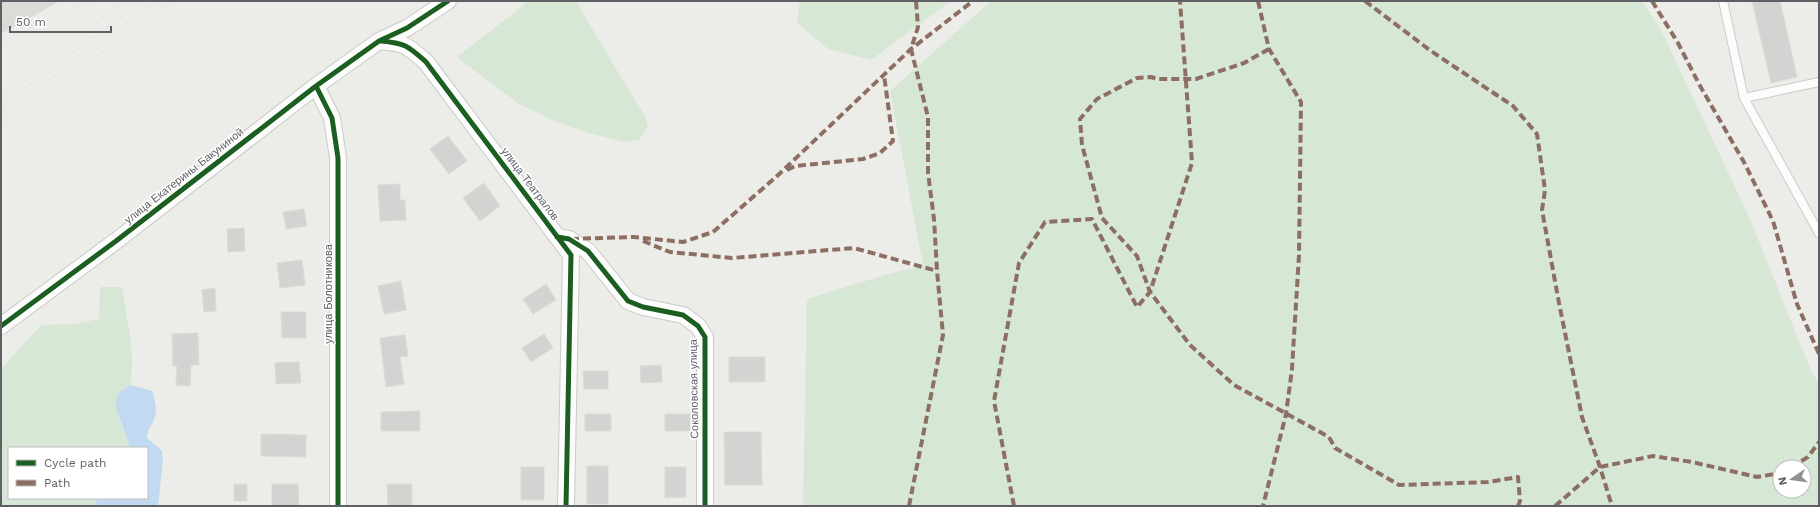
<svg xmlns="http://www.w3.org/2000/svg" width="1820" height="507" font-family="'Work Sans',sans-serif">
	<rect width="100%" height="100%" fill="#ecece8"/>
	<!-- industrial -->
	<path fill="#dcdbd8" d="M1 1H60L1 34Z"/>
	<!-- green -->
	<path fill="#d7e7d6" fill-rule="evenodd" d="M529 1H576L613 64 645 116 648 127 639 140 624 142 585 132 552 120 519 104 457 57Z
		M800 1H951L871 60 828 49 797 23Z
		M991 1H1642L1661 30 1750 219 1812 373 1819 383V506H803L807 299 878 277 923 265 890 91ZM1780 467H1804V491H1780Z
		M100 287H122L131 342 132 362 131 385 119 392 120 422 130 448H9V498H97L94 506H1V369L41 325 75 324 99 319Z"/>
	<!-- water -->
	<path fill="#c1daf1" d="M131 385 152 391C155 400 158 410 154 420 151 427 147 430 147 438L162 451 163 460 158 506H94L97 498H147V448H130L115 405 119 392Z"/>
	<!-- building -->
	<path fill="#d3d3d1" stroke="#dcdbd7" d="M1752 1H1780L1797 77 1771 83Z
		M448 136 467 161 449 174 430 149Z
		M484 183 500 206 480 221 463 198Z
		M400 184V200H405L406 220 380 221 378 185Z
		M304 209 307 226 286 229 283 212Z
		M244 228 245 251 228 252 227 229Z
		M302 260 305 285 280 288 277 263Z
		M401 281 406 310 384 314 378 286Z
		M546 284 556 300 533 314 523 299Z
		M215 288 216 311 204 312 202 290Z
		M281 312H306V338H282Z
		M198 333 199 365H191L190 386 176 385 177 366H173L172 334Z
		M544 334 553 348 531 362 522 348Z
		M405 335 408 356 400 357 404 384 386 387 380 338Z
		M729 357H765V382H729Z
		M299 362 301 383 276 384 275 363Z
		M661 365 662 382 641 383 640 366Z
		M583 371H608V389H584Z
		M420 411V431H381V412Z
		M585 414H611V431H585Z
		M665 414H690V431H665Z
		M724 432H761L762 485H725Z
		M261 434 306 435V457L261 456Z
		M587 466H608V504H587Z
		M521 467H544V500H521Z
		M665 467H686V497L665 498Z
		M234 484H247V501H234Z
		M272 484H298L299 506H272Z
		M387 484H412V505L388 506Z"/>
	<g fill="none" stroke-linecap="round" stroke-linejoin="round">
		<!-- lane casing -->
		<g stroke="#cacac9" stroke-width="10">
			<path id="lane" d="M1723 1 1744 98 1819 82
				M1744 98 1819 233"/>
		</g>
		<!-- street casing -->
		<g stroke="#cacac9" stroke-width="18">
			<path id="street" d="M379 41C406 43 406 45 426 62L571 255 566 506
				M316 86 332 118 338 158V506
				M557 237 569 239 588 251 628 301 643 307 683 315 698 326 705 337V506
				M1 326 116 241 316 86 379 41 407 28 448 1"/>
		</g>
		<!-- lane -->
		<use href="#lane" stroke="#fcfcfc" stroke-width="8"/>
		<!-- street -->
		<use href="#street" stroke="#fcfcfc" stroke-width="16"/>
		<!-- rail -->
		<path stroke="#e3e3e2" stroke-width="3" stroke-dasharray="1 5" stroke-linecap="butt" d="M1 45 89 1
			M1 95 126 1
			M1 106 142 1
			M1 116 157 1
			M1 127 172 1"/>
		<!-- quiet -->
		<path stroke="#8d6e63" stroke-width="4" stroke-dasharray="8 4" stroke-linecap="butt" d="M1258 1 1269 49 1301 102 1299 255 1292 369 1286 414 1263 506
			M1365 1 1431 51 1513 106 1537 134 1545 190 1542 210 1559 303 1582 417 1600 467 1612 506
			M1652 1 1678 43 1699 84 1745 164 1773 221 1797 304 1819 354
			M1269 49 1244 63 1196 79H1158L1151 77 1137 78 1097 99 1080 119 1082 145 1102 218 1137 256 1150 292 1190 345 1234 385 1329 437 1335 448 1399 485 1488 482 1518 477 1520 501 1518 506
			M787 170 795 166 863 159 880 153 893 141 884 75
			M571 239 634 237 683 242 713 232 776 177 911 49 973 1
			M643 241 670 252 732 258 854 248 937 271
			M1791 467 1808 457 1819 442
			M909 506 943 335 937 271 934 219 928 173V117L911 49 918 27 916 1
			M1014 506 994 401 1019 263 1045 222 1092 219 1137 307 1150 292 1192 163 1180 1
			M1555 506 1600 467 1653 456 1692 462 1757 477 1780 473"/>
		<!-- cycleway casing -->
		<g stroke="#fff" stroke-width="8">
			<path id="cycleway" d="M381 41C405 43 408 46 426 62L571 255 566 506
				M316 86 332 118 338 158V506
				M557 237 569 239 588 251 628 301 643 307 683 315 698 326 705 337V506
				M1 326 116 241 316 86 379 41 407 28 448 1"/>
		</g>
		<!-- cycleway -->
		<use href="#cycleway" stroke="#1b5e20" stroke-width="5"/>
	</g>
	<g text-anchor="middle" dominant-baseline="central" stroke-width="3" stroke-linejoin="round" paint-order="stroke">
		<!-- street labels -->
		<g font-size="11" fill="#5e6065" stroke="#fff">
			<text transform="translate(184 176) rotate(-38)">улица Екатерины Бакуниной</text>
			<text transform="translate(530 184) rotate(53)">улица Театралов</text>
			<text transform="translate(328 294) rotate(-90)">улица Болотникова</text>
			<text transform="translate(694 389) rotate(-91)">Соколовская улица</text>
		</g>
	</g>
	<!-- border -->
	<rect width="1820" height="507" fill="none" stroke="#5e6065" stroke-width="4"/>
	<!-- legend -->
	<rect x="8" y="447" width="140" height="52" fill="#ffffff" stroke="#bfbfc1"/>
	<rect x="16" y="460" width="20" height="6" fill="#1b5e20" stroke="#bfbfc1"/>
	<text x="44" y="467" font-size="12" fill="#5e6065">Cycle path</text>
	<rect x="16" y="480" width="20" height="6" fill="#8d6e63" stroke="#bfbfc1"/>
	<text x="44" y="487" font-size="12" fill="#5e6065">Path</text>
	<!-- north arrow -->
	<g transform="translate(1792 479) rotate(257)"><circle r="19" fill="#ffffff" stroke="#bfbfc1"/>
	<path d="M0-3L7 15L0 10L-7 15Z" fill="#909193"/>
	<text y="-6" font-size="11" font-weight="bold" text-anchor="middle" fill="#5e6065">N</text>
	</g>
	<!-- scale -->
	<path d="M10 26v6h101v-6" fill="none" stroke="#5e6065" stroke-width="2"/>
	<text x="16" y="26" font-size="12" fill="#5e6065" stroke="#ffffff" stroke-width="3" paint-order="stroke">50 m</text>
</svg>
